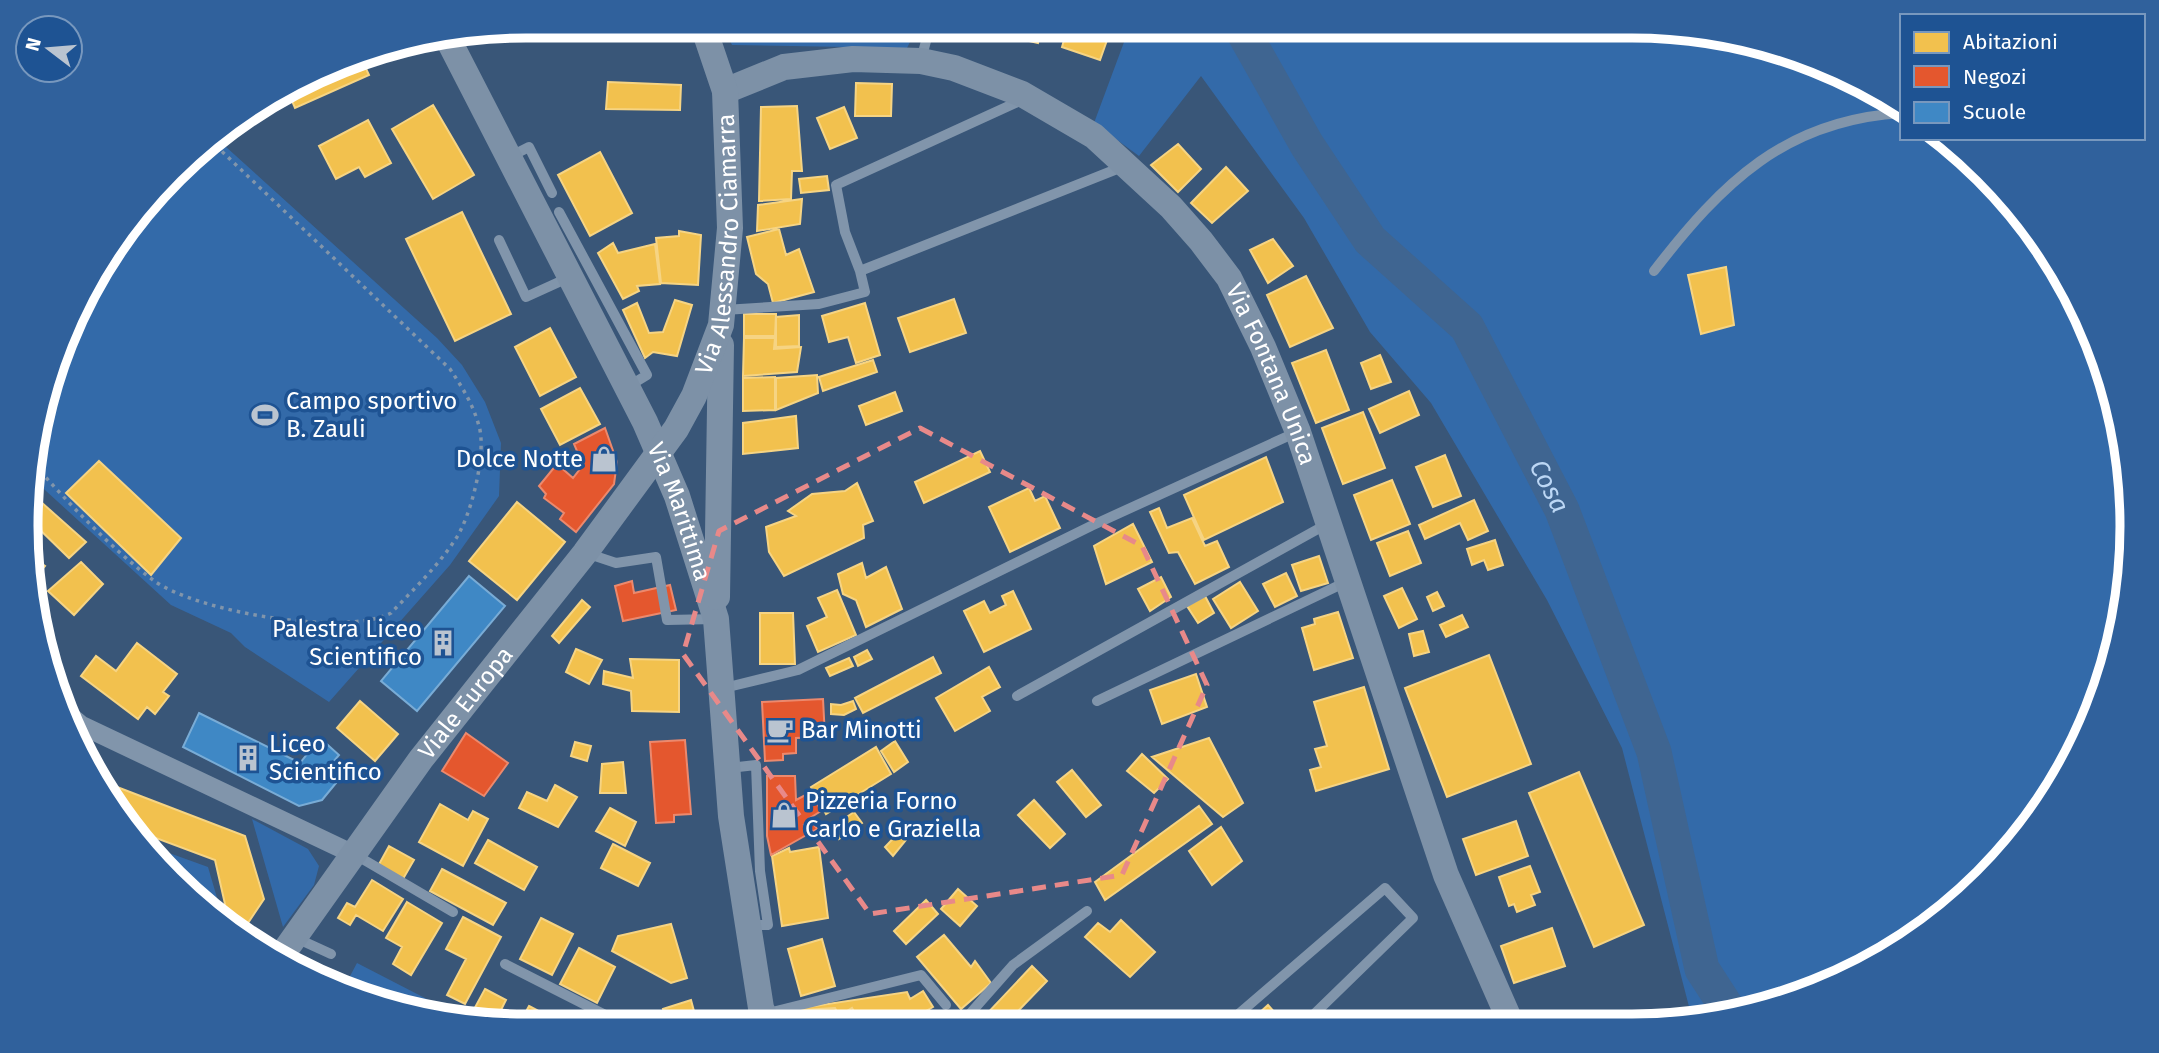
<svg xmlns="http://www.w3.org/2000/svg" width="2159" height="1053" font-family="'Fira Sans',sans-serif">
	<rect width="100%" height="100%" fill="#395678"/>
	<!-- green -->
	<path fill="#336aa9" d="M723 26H918L907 48 732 45Z
		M1130 26H1633L1730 36 1824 64 1902 106V138H1944L1987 173 2049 249 2095 335 2123 429 2133 527 2123 624 2095 718 2030 831 1937 923 1824 989 1693 1022 1622 748 1547 600 1431 403 1370 332 1304 218 1201 76 1139 156 1094 123Z
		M215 137 437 338 462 365 485 402 501 443 499 496 450 565 329 702 245 647 231 633 171 605 34 480 36 429 64 335 110 249Z
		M252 819 308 849 319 866 314 885 283 927Z
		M147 845 208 867 220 908 215 915 173 881Z
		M357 963 452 1012 448 1019 429 1017 342 991Z"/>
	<!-- homes -->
	<path fill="#f2c14e" stroke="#f6d483" stroke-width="2" d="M964 26H1042L1038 43Z
		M1068 26H1112L1100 60 1062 47Z
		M360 56 369 75 295 108 289 94Z
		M608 82 681 85 680 110 606 109Z
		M856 83 892 84 891 116H855Z
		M433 105 474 175 433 199 392 129Z
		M797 106 802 171H792L791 199 759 201 761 107Z
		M844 107 857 138 830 149 817 118Z
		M368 120 391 163 365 177 359 167 336 179 319 146Z
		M1178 144 1201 169 1178 192 1151 165Z
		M600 152 632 213 590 236 558 175Z
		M1226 167 1248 191 1212 223 1191 203Z
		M827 176 829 190 801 193 799 179Z
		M802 199 800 224 757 231 758 205Z
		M462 212 511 314 455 341 406 239Z
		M779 229 786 255 799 249 814 292 773 303 768 284 756 274 747 237Z
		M679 231 701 235 698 285 661 283 656 238 679 236Z
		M1273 239 1293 266 1268 283 1250 250Z
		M613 243 618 253 655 244 660 284 637 286 639 291 623 299 598 253Z
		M1726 267 1734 325 1701 334 1688 275Z
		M1306 276 1333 328 1290 347 1267 295Z
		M954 299 966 333 910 352 898 318Z
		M675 300 692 305 677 356 653 352 645 358 623 310 637 303 649 333 663 332Z
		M865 303 880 355 856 363 848 337 829 342 822 316Z
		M744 314H776L775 336H744Z
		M799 315V346L776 347V317Z
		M550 328 576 377 540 396 515 347Z
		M744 338H775L774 349 801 347 797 372 743 376Z
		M1326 350 1349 410 1316 423 1292 363Z
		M1380 355 1391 382 1371 389 1361 363Z
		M873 360 877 372 823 391 819 377Z
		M817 375 818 393 776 410V378Z
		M775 377V410L743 411V378Z
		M580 388 600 424 560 445 541 409Z
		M1409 391 1419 415 1380 433 1369 409Z
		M895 392 902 411 866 425 859 406Z
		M1363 412 1385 468 1343 484 1322 428Z
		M796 416 798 448 743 454V423Z
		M980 451 990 472 924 503 915 482Z
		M1445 455 1461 496 1433 507 1416 467Z
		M1266 457 1283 502 1204 540 1184 495Z
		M99 461 181 538 151 575 66 493Z
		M1392 480 1410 524 1371 540 1354 495Z
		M857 483 873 521 863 525 864 538 784 576 769 552 766 527 796 516 788 511 812 494 845 491Z
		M1029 488 1035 501 1045 496 1060 528 1010 552 989 507Z
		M1474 500 1488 531 1468 540 1460 523 1425 539 1419 525Z
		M41 502 86 542 69 558 33 523V511Z
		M517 502 565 542 517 600 469 561Z
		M1159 508 1167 528 1192 518 1205 546 1217 541 1229 567 1195 584 1178 552 1169 553 1150 512Z
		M1133 524 1152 562 1106 584 1094 546Z
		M1408 531 1421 563 1390 576 1377 543Z
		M1495 540 1503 565 1488 570 1484 560 1472 565 1467 549Z
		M1319 556 1328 583 1301 591 1292 565Z
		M32 557 45 566 31 583Z
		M81 562 103 584 74 615 48 591Z
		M862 563 866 578 886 567 902 609 866 627 856 600 843 594 838 574Z
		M1286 573 1297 596 1275 607 1263 584Z
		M1161 577 1171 597 1150 611 1138 589Z
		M1240 582 1258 611 1231 628 1213 599Z
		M1402 588 1417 619 1399 628 1384 596Z
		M837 590 856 635 818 652 807 626 827 617 818 598Z
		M1013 591 1031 629 984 652 964 611 984 601 990 613 1006 605 1002 596Z
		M1437 592 1444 606 1433 611 1427 597Z
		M1205 596 1214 613 1198 623 1187 606Z
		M582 600 590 607 559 643 552 636Z
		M1338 612 1353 658 1314 670 1302 628 1315 624 1314 619Z
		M760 613H793L795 664H760Z
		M1462 615 1468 627 1446 637 1440 625Z
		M1423 631 1429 652 1414 656 1409 634Z
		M137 643 177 674 163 692 169 696 155 714 147 707 138 719 81 676 96 656 116 671Z
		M576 649 602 660 589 684 566 672Z
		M867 650 872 659 858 666 854 657Z
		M1489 655 1531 764 1447 797 1405 688Z
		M933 657 941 673 863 713 855 698Z
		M849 658 853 666 830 676 826 668Z
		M630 659 679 660V712L632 711 631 691 603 684 604 671 633 678Z
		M989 667 1000 687 982 697 990 711 955 731 936 698Z
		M1196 674 1207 707 1162 724 1150 690Z
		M1364 687 1389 769 1316 791 1310 770 1321 767 1315 749 1327 746 1314 702Z
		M360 701 398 734 375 761 337 728Z
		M853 701 856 709 844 715 831 714V704L841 705Z
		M1209 738 1243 803 1223 817 1152 757Z
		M895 741 908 762 894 772 881 751Z
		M575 742 591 746 587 761 571 756Z
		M876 747 891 774 826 814 811 787Z
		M1142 754 1168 779 1154 793 1127 771Z
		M623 762 626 793H600L602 764Z
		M1072 770 1101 805 1086 817 1057 782Z
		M1579 772 1644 925 1594 947 1529 793Z
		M555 785 577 797 558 827 519 808 527 792 547 801Z
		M117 787 245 836 264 899 240 935 216 916 225 904 215 860 137 831 113 796Z
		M1034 800 1065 834 1050 848 1018 815Z
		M440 804 468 820 473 811 488 819 463 866 419 842Z
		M1199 806 1212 824 1105 900 1095 882Z
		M610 808 636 822 625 846 596 831Z
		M854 812 862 823 839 839 833 826Z
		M1516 821 1528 856 1476 875 1463 839Z
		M904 827 910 835 893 856 885 847Z
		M1221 827 1242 861 1212 885 1189 851Z
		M488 840 537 867 524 890 475 863Z
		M613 844 650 863 638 886 601 868Z
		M389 846 414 860 403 879 378 866Z
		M819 847 828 918 782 926 772 856 789 848 790 852Z
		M1530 866 1540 892 1531 895 1535 905 1517 912 1514 904 1509 906 1499 877Z
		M442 869 506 903 493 925 430 891Z
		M372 880 403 899 383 931 356 915 350 925 338 918 347 903 355 907Z
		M958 889 977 906 960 926 941 909Z
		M926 900 938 914 906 944 894 931Z
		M407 902 442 923 411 975 393 964 402 947 386 938Z
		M463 917 501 937 465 1004 447 995 466 959 446 949Z
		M541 918 573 934 552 975 520 959Z
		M1121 920 1155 952 1130 977 1085 937 1098 923 1110 932Z
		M671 924 687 978 671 983 612 951 618 936Z
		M1552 928 1565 966 1514 983 1501 946Z
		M944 935 971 967 975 961 991 983 961 1009 917 957Z
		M822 939 835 986 801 996 788 949Z
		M579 948 615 967 597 1003 560 984Z
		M1032 966 1047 981 1019 1010 1034 1025H989L982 1019Z
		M485 989 506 1000 494 1024 472 1013Z
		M923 991 933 1007 905 1023 906 1025 803 1026 801 1008 907 992 910 999Z
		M691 1000 698 1026H668L663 1009Z
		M1268 1005 1285 1024H1247Z
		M529 1006 569 1027 518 1026Z
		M835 1008 839 1016 852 1008 860 1022 855 1026H804L803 1010Z"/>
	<!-- shops -->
	<path fill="#e4572e" stroke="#ec896d" stroke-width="2" d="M605 428 617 462 614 484 576 532 560 519 564 513 544 498 546 494 539 486 557 464 573 478 583 465 574 444Z
		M632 581 634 593 670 585 676 610 623 621 615 586Z
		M823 699 825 737 796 738V753L783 754V760L765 761 762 702Z
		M466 733 508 763 484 796 442 771Z
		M685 740 691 814 674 815V822L656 823 650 742Z
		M767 776H795L796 800 811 792 821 811 810 818 817 829 771 855 767 836Z"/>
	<!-- schools -->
	<path fill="#3f88c5" stroke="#79acd6" stroke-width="2" d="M469 576 505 606 417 711 381 681Z
		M199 713 300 763 320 738 339 755 334 761 345 772 322 800 299 806 183 747Z"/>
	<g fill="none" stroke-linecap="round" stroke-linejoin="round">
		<!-- river -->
		<path stroke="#3f6591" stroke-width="35" id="s1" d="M1240 26 1307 145 1370 240 1467 327 1562 510 1654 752 1702 969 1731 1014"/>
		<!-- path -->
		<path stroke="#8195ab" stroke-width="3.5" stroke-dasharray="3.5 5" stroke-linecap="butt" d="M35 465C66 501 115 552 153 580 196 612 344 637 391 613 413 590 437 567 455 540 471 517 487 453 479 426 473 404 462 387 450 369L211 141"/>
		<!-- lane -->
		<path stroke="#8195ab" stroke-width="10" d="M921 60 930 26
			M509 157 529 147 552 193
			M559 212 647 375 629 386
			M499 240 526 297 570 277
			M860 271 845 232 836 185 1024 99
			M1654 271C1722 183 1785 120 1902 113
			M724 310 819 304 865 292 860 271 1122 167
			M589 554 616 563 656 557 667 620 715 619
			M724 688 798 670 1091 526 1297 432
			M1017 696 1327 524
			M1097 701 1346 582
			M729 768 756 765 760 871 768 925H749
			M354 854 453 912
			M296 938 331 954
			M505 964 627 1026
			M764 1014 921 975 946 1005
			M1227 1024 1385 888 1413 918 1304 1024
			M960 1025 1013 965 1087 911"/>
		<!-- street -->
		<path stroke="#8195ab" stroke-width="19" d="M68 714 81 725 353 854"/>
		<!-- secondary -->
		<g stroke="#7d91a7" stroke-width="26">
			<path id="s2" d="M448 39 645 422 677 496 716 619 731 816 761 1008 769 1026"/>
			<path id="s3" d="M725 91 784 67 853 59 921 61 954 68 1022 94 1094 136 1171 207 1201 241 1229 278 1263 347 1298 432 1446 875 1511 1023"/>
			<path d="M717 597 721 345"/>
			<path id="s4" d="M279 959 421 759 585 553 676 429 694 396 721 325 730 228 725 91 703 26"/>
		</g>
	</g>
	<!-- marked area -->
	<path fill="none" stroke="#e88989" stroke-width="5" stroke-dasharray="14 9" stroke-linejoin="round" d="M920 428 1142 546 1207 685 1122 875 870 914 683 654 719 531Z"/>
	<!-- icons -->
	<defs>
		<g id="stadium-bare" transform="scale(2.1)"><path d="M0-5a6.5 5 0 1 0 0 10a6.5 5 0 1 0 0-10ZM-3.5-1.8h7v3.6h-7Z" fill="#bac4d0" stroke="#1e5393" stroke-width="2.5" paint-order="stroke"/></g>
		<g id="shop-bare" transform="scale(2.1)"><path d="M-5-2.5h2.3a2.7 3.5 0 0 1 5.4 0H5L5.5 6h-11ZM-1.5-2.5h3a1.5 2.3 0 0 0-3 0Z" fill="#bac4d0" stroke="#1e5393" stroke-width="2.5" paint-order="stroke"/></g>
		<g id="building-bare" transform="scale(2.1)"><path d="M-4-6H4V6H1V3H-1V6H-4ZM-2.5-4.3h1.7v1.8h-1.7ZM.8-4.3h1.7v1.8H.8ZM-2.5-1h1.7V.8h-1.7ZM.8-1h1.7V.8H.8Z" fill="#bac4d0" stroke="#1e5393" stroke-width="2.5" paint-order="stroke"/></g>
		<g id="cafe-bare" transform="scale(2.1)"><path d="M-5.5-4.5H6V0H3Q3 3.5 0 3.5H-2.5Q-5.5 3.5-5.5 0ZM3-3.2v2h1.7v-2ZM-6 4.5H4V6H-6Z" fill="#bac4d0" stroke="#1e5393" stroke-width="2.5" paint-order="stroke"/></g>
	</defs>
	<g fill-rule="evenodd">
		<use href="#stadium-bare" x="265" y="415"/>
		<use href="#shop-bare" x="604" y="459"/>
		<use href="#building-bare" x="443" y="643"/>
		<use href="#cafe-bare" x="780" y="730"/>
		<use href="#building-bare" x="248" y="758"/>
		<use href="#shop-bare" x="784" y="815"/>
	</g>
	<g text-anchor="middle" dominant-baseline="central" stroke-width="7" stroke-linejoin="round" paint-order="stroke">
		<!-- street labels -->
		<g font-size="24" fill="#fff" stroke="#1e5393">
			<text stroke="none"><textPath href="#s4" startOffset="856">Via Alessandro Ciamarra</textPath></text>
			<text stroke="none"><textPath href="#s3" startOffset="693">Via Fontana Unica</textPath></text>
			<text stroke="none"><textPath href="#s2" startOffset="527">Via Marittima</textPath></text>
			<text stroke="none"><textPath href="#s4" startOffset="317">Viale Europa</textPath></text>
		</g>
		<!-- poi labels -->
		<g font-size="24" fill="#fff" stroke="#1e5393" text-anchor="start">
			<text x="286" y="401">Campo sportivo<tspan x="286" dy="28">B. Zauli</tspan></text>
			<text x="583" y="459" text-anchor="end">Dolce Notte</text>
			<text x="422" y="629" text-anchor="end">Palestra Liceo<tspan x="422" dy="28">Scientifico</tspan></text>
			<text x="801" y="730">Bar Minotti</text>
			<text x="269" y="744">Liceo<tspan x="269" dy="28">Scientifico</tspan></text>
			<text x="805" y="801">Pizzeria Forno<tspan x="805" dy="28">Carlo e Graziella</tspan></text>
		</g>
		<!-- water labels -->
		<g font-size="26" font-style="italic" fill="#bcd7f5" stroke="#1e5393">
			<text stroke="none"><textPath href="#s1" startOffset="560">Cosa</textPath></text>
		</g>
	</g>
	<!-- crop -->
	<path d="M0 0H2159V1053H0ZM526 38H1632A488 488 0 0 1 2120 526V526A488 488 0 0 1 1632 1014H526A488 488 0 0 1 38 526V526A488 488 0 0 1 526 38Z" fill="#30619c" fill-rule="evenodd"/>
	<path fill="none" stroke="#fff" stroke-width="9" d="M526 38H1632A488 488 0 0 1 2120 526V526A488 488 0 0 1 1632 1014H526A488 488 0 0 1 38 526V526A488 488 0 0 1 526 38Z"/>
	<!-- legend -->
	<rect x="1900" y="14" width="245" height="126" fill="#1e5393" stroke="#7898be" stroke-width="2"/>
	<rect x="1914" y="32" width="35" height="21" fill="#f2c14e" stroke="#7898be" stroke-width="2"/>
	<text x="1963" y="49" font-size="21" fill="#ffffff">Abitazioni</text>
	<rect x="1914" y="66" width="35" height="21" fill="#e4572e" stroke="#7898be" stroke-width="2"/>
	<text x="1963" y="84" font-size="21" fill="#ffffff">Negozi</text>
	<rect x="1914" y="102" width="35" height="21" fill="#3f88c5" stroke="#7898be" stroke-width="2"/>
	<text x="1963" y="119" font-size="21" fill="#ffffff">Scuole</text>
	<!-- north arrow -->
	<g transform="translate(49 49) rotate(286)"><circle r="33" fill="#1e5393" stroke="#7898be" stroke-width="2"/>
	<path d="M0-5L12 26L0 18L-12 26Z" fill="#bac4d0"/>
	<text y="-10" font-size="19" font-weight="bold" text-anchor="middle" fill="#ffffff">N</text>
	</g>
</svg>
